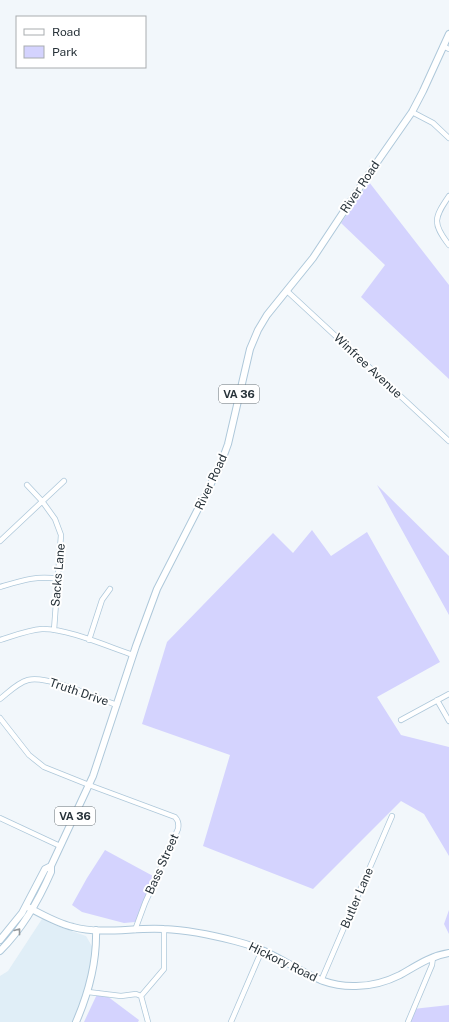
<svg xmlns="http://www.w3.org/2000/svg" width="449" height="1022" font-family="'Public Sans',sans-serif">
	<rect width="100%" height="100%" fill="#f2f7fb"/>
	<!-- built -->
	<path fill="#e0eef7" d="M42 919 54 925 86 936 93 948 87 986 76 1022H0V976L8 971Z"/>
	<!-- green -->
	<path fill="#d4d3fe" d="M369 182 449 285V379L361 297 385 265 341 223Z
		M377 485 449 556V615Z
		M312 530 331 556 367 532 440 662 377 697 401 735 449 747V856L424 814 401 801 313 889 203 846 230 755 142 724 167 642 273 533 293 553Z
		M105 850 153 876 147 903 135 922 124 923 82 912 72 905 87 878Z
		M449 910V934L444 924Z
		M99 990 139 1020 138 1022H84Z
		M449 1005V1022H408L413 1009Z"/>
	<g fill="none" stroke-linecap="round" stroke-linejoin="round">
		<!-- minor casing -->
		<g stroke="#aec8da" stroke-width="6">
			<path id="minor" d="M443 46 449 49
				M412 112 433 123 449 138
				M449 196C434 218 432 223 449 245
				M287 291 449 441
				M27 485 42 501 55 519 61 535 54 630
				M0 541 64 481
				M0 587C20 581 37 575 58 579
				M0 640C13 636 28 630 42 629 66 628 109 647 133 655
				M89 640 102 600 110 589
				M0 699C9 692 17 683 28 680 48 675 96 698 117 705
				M437 700 449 721
				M0 718 29 755 44 767 89 785 175 817C178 820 179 824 178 829L145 903 135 930
				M401 720 449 694
				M0 818 60 846
				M321 981 392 816
				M88 992 121 996 136 994 141 996 164 969V929
				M141 996 148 1022
				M231 1022 262 950
				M408 1022 432 965 433 957"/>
		</g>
		<!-- major casing -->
		<g stroke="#aec8da" stroke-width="8">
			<path id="major" d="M26 906C41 914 56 923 73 927 103 935 134 927 164 929 188 930 212 935 235 941 251 945 266 951 280 959 307 973 324 987 356 986 371 986 386 982 400 975 416 966 430 956 449 953
				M0 940 22 913 45 869 51 866
				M0 951C23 928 38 902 51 872V866L93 776 136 646 157 589 220 466 228 444 250 349 258 330 267 315 313 258 366 178 412 112 423 91 449 34
				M76 1022C89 992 97 963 96 930"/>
		</g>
		<!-- minor -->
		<use href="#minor" stroke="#fff" stroke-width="4.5"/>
		<!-- major -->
		<use href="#major" stroke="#fff" stroke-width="6"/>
	</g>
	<!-- one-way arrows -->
	<defs><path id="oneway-chevron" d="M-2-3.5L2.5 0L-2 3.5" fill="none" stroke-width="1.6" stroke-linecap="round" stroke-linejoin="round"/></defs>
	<use stroke="#93989c" href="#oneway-chevron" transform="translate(18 931) rotate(-52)"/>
	<g text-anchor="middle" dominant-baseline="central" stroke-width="4" stroke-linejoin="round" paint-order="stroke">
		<!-- shield labels -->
		<g fill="#fff" stroke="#687074" stroke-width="1">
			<rect x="219" y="385" width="40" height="18" rx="3"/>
			<rect x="55" y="807" width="40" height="18" rx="3"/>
		</g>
		<g font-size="11" font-weight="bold" fill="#273239">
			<text x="239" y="394">VA 36</text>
			<text x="75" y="816">VA 36</text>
		</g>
		<!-- street labels -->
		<g font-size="12" fill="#273239" stroke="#fff">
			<text transform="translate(360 187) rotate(-56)">River Road</text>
			<text transform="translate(368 366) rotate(43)">Winfree Avenue</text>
			<text transform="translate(211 482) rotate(-65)">River Road</text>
			<text transform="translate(58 575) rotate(-85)">Sacks Lane</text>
			<text transform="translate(79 692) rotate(19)">Truth Drive</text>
			<text transform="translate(162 864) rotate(-66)">Bass Street</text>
			<text transform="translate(357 898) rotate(-67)">Butler Lane</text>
			<text transform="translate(283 962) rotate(26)">Hickory Road</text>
		</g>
	</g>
	<!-- legend -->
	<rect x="16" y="16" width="130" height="52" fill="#ffffff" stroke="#a9adb0"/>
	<rect x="24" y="29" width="20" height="6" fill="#ffffff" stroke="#a9adb0"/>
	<text x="52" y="36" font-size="12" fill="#273239">Road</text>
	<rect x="24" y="46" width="20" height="12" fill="#d4d3fe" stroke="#a9adb0"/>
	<text x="52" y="56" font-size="12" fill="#273239">Park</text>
</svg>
